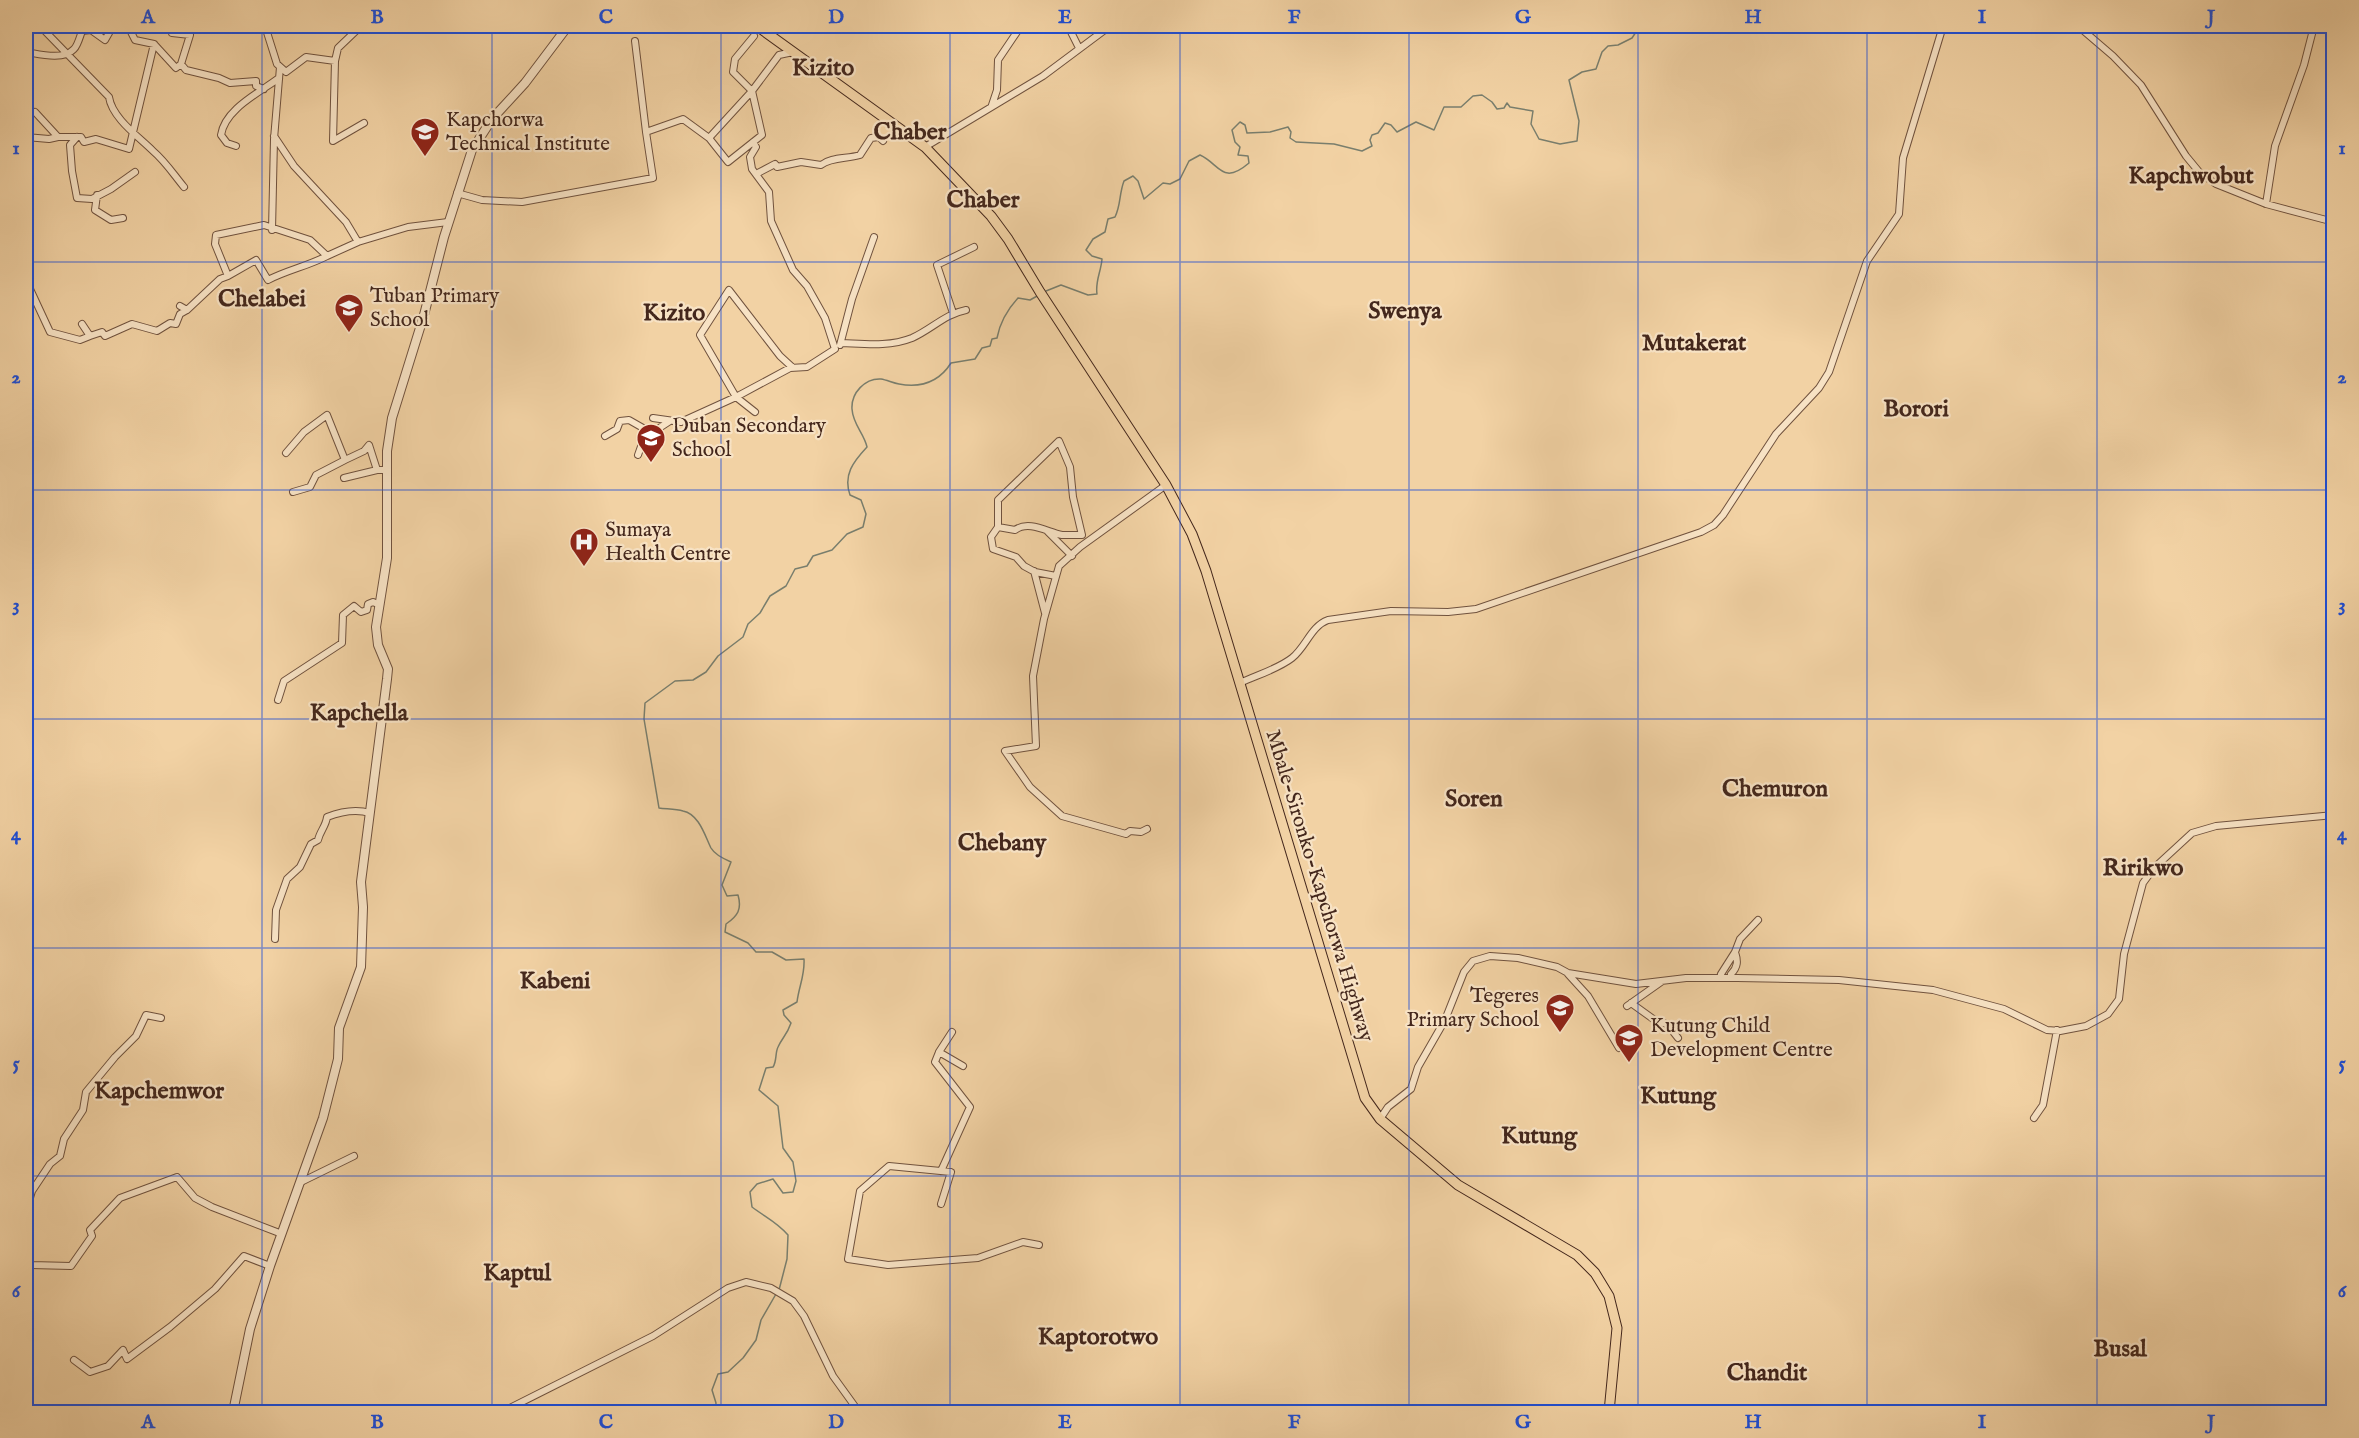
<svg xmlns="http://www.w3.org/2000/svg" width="2359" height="1438" font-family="'IM FELL English',serif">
	<rect width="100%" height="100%" fill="#f2d2a4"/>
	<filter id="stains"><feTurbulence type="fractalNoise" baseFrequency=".00333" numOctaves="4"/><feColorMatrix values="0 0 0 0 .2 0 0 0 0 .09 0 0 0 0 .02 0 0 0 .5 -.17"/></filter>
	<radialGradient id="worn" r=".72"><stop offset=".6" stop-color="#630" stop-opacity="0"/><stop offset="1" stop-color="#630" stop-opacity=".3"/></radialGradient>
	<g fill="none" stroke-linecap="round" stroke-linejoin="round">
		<!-- stream -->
		<path stroke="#797e6d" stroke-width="1.5" d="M1046 291 1061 285 1088 295 1097 294C1095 281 1101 272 1102 259L1092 256 1086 250 1093 239 1105 232 1108 219 1115 217C1121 205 1119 194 1124 181L1133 176 1138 181 1144 199 1163 183 1170 184 1180 179 1189 161 1200 155C1220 164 1222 186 1249 163L1248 156 1238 155 1240 147 1235 142 1232 130 1240 122 1245 125 1247 133 1270 132 1288 127 1291 132 1290 138 1296 142 1334 144 1362 151 1372 146 1370 140 1372 135 1378 133 1385 123 1391 125 1397 132 1416 122 1434 130 1444 107H1461L1473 96 1482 95 1492 102 1497 109 1504 108 1507 103 1510 107 1533 111 1531 124 1539 139 1560 144 1577 141 1579 121 1569 80 1582 72 1596 69 1602 52 1608 46 1618 45 1632 38 1640 26
			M779 1290 787 1259 788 1235C777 1222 765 1217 752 1207L750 1192 757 1184 773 1179 783 1193 793 1192 796 1181 793 1162 783 1148 778 1106 759 1090 766 1068 773 1067C777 1061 775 1053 778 1047 782 1038 787 1035 791 1023L784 1015 783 1010 797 1002C799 986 805 975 804 959L786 960 772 952H756L748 943 725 932 726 924C738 916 742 909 738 895L727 896 722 885 731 862C724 859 715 855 711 848 705 836 699 814 683 811 676 809 666 809 659 808L644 719 645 703 675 681 693 680 706 672 718 656 743 637 748 624 760 613 770 596 786 586 795 569 807 566 813 556 832 550 847 534 863 527 866 514 861 500 850 495C843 475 853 462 867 447 864 433 853 425 852 409 851 393 865 378 881 379 887 380 893 383 899 384 921 388 939 382 951 363L975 359 982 348 990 346 992 339 997 338C1000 322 1007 310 1018 298L1030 300 1039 295
			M715 1412 716 1403 712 1390 718 1374 728 1372 743 1358 756 1340 761 1320 776 1294"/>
		<!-- minor casing -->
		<g stroke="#70523e" stroke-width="8">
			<path id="minor" d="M40 26 109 97C112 118 139 137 153 151 165 161 174 175 184 187
				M128 26 135 40 154 44 176 68 181 64 190 35 172 33
				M265 26 277 64 286 72 306 57 335 61 338 48 361 26
				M1068 26 1079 48
				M2078 26 2113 56 2141 85 2186 156 2200 173 2216 184 2266 204 2334 222
				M754 36 735 59 733 72 752 91 709 138 728 162 762 135 752 91 779 55 793 52
				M635 41 646 132 683 119 709 138
				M26 52C39 54 63 61 74 49 78 45 80 36 82 31L91 30 105 40 113 26
				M335 61 333 141 364 123
				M181 64 186 70 219 78 230 83 256 81V86L264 89
				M992 105 997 90 998 60 1021 26
				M35 112 58 137H81L84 142 96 139 129 149 154 44
				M274 136 294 166 346 222 358 242 327 256 310 240 264 225 216 235 215 244 228 276 256 260 268 280C287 270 308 266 327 256
				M26 137 49 139 58 137
				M77 137 70 145 72 171 77 198 92 199 111 189 135 172
				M236 146 227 143 221 135C225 109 259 93 279 78
				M925 147 1043 76 1110 26
				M756 174 775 164 777 167 801 162 821 165C831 157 847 159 860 155L871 138 879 137 883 141
				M457 193 482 200 522 202 653 178 646 132
				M97 195 95 210 111 220 123 218
				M2266 204 2275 146 2304 65 2314 26
				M272 230 274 139 280 67
				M358 242 408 227 448 222
				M26 275 30 289 26 290
				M30 289 50 332 80 340 90 336
				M180 306 187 310 220 279 228 276
				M953 313 937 265 974 247
				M82 324 90 336 102 332 105 336 132 324 157 331 170 323 176 324 180 314 187 310
				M842 343C866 344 889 347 912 338 932 329 945 314 966 310
				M840 345 852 299 874 237
				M755 412 736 397 700 335 729 290 780 356 792 367
				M653 418 681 422 736 397 790 368 807 367 835 349 825 318 807 286 793 270 771 221 769 192 752 169 750 157 756 147 753 142
				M605 436 617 429 620 421 629 420 643 428 644 438
				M286 453 304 432 327 415 345 460 364 451 369 445 377 470H387
				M638 455 644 438 670 421
				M344 478 377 470
				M293 492 310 487 316 475 345 460
				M998 527 1015 530C1029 520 1047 532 1062 535 1069 535 1076 535 1082 535L1073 497 1070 467 1059 441 998 500V527L991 537 993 549 1016 557 1024 566 1035 572 1056 576
				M1048 532 1072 556
				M1034 571 1045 613
				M1240 683C1257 675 1278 669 1292 658 1306 647 1311 626 1328 620L1391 611 1448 612 1476 609 1701 532 1714 525 1723 515 1776 434 1819 388 1829 372 1867 261 1899 214 1903 158 1943 26
				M278 700 284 681 342 643 343 615 354 606 361 612 367 610 368 604 373 602 380 605
				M1147 829 1141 832 1130 831 1126 834 1062 816 1030 787 1005 751 1036 746 1033 676 1044 619 1059 566 1080 547 1166 485
				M275 939 276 910 287 879 300 867 311 844 318 840C320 831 326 826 327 817 340 812 356 809 370 813
				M1568 974 1588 996 1619 1048
				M1721 974 1735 952
				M1731 974C1738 967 1738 961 1735 952L1740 939 1758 920
				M1631 1003 1656 1021 1667 1024 1678 1038
				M1627 1006 1661 982
				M939 1052 952 1032
				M2034 1118 2043 1105 2057 1030
				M1380 1119 1388 1107 1411 1089 1418 1067 1445 1020 1464 972 1473 961 1490 956 1518 958 1557 967 1568 973 1636 984 1686 978H1737L1839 980 1933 990 2004 1009 2047 1030 2060 1031 2086 1026 2108 1014 2119 999 2124 954 2143 883 2154 868 2192 833 2216 826 2334 815
				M941 1171 970 1107 935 1062 939 1052 963 1066
				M301 1182 354 1156
				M941 1204 951 1172 889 1166 860 1191 848 1259 888 1265 978 1258 1023 1242 1039 1245
				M26 1211 32 1191 50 1164 60 1156 64 1139 83 1110 86 1092 115 1057 136 1036 146 1015 161 1018
				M26 1253 31 1265 71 1266 92 1236 90 1230 120 1198 177 1177 195 1198 212 1207 282 1234
				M74 1360 90 1372 108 1366 123 1350 127 1359 170 1327 215 1289 244 1256 270 1266
				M502 1412 653 1336 728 1288 746 1282 771 1288 793 1301 804 1316 833 1376 859 1412"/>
		</g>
		<!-- tertiary casing -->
		<g stroke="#70523e" stroke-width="10">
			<path id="tertiary" d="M233 1412 250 1329 270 1266 323 1118 338 1059 339 1028 361 967 363 907 361 882 387 679 388 669 378 645 376 627 387 558V451L392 418 424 315 444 237 472 150 492 119 525 83 568 26"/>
		</g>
		<!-- primary casing -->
		<g stroke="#44271c" stroke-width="11">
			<path id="primary" d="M757 26 925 147 991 216 1008 239 1040 292 1166 485 1192 534 1206 571 1365 1098 1380 1119 1458 1185 1577 1255 1595 1273 1609 1296 1617 1328 1609 1412"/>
		</g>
		<!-- minor -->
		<use href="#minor" stroke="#f7e2c4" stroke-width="6"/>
		<!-- tertiary -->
		<use href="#tertiary" stroke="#f7e2c4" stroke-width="8"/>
		<!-- primary -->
		<use href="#primary" stroke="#f2d2a4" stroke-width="9"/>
	</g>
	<!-- grid -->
	<path fill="none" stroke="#1d4ed8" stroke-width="1.5" stroke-opacity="0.55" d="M262 26V1412M492 26V1412M721 26V1412M950 26V1412M1180 26V1412M1409 26V1412M1638 26V1412M1867 26V1412M2097 26V1412M26 262H2334M26 490H2334M26 719H2334M26 948H2334M26 1176H2334"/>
	<!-- icons -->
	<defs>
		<g id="university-pin" transform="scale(1.5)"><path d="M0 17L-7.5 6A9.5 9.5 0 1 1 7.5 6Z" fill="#8f2418" stroke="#f7e2c4"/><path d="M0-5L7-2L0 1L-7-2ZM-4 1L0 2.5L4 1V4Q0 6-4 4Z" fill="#fff"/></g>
		<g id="school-pin" transform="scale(1.5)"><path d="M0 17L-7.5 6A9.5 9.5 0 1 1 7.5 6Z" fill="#8f2418" stroke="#f7e2c4"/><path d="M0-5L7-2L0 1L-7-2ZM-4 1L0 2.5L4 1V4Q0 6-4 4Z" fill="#fff"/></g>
		<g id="hospital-pin" transform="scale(1.5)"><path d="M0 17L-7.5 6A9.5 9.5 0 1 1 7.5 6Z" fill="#8f2418" stroke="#f7e2c4"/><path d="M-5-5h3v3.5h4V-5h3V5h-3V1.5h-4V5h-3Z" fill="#fff"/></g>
	</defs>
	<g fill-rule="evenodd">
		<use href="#university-pin" x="425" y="132"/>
		<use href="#school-pin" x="349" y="308"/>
		<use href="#school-pin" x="651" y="438"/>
		<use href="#hospital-pin" x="584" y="542"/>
		<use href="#school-pin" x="1560" y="1008"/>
		<use href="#school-pin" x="1629" y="1038"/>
	</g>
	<g text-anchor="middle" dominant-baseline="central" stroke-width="4.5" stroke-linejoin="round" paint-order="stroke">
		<!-- poi labels -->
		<g font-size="21" fill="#44271c" stroke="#f7e2c4" text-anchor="start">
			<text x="446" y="120">Kapchorwa<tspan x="446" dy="24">Technical Institute</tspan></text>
			<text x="370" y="296">Tuban Primary<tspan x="370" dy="24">School</tspan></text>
			<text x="672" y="426">Duban Secondary<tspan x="672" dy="24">School</tspan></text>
			<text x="605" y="530">Sumaya<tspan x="605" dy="24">Health Centre</tspan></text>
			<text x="1539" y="996" text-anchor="end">Tegeres<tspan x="1539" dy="24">Primary School</tspan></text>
			<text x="1650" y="1026">Kutung Child<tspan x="1650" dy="24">Development Centre</tspan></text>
		</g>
		<!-- street labels -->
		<g font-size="21" fill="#44271c" stroke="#f7e2c4">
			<text transform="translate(1319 886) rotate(73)">Mbale-Sironko-Kapchorwa Highway</text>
		</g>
		<!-- quarter labels -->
		<g font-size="24" font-weight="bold" fill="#44271c" stroke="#f7e2c4">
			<text x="823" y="68">Kizito</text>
			<text x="910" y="132">Chaber</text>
			<text x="2191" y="176">Kapchwobut</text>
			<text x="983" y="200">Chaber</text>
			<text x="262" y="299">Chelabei</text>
			<text x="1405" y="311">Swenya</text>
			<text x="674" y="313">Kizito</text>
			<text x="1694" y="343">Mutakerat</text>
			<text x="1916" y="409">Borori</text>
			<text x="359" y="713">Kapchella</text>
			<text x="1775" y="789">Chemuron</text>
			<text x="1474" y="799">Soren</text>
			<text x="1002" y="843">Chebany</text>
			<text x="2143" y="868">Ririkwo</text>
			<text x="555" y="981">Kabeni</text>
			<text x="159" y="1091">Kapchemwor</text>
			<text x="1678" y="1096">Kutung</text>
			<text x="1539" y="1136">Kutung</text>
			<text x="517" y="1273">Kaptul</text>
			<text x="1098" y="1337">Kaptorotwo</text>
			<text x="2120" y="1349">Busal</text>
			<text x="1767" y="1373">Chandit</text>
		</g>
	</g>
	<!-- margin -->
	<rect width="2359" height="1438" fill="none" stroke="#f2d2a4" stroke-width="66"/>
	<rect x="33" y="33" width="2293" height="1372" fill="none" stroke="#1d4ed8" stroke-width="2"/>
	<g font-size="20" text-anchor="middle" font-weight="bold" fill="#1d4ed8">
		<text x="148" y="23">A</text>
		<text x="377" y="23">B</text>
		<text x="606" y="23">C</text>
		<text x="836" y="23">D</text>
		<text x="1065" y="23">E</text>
		<text x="1294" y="23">F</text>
		<text x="1523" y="23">G</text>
		<text x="1753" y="23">H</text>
		<text x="1982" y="23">I</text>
		<text x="2211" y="23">J</text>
		<text x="16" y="154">1</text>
		<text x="2342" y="154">1</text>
		<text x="16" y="383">2</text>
		<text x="2342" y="383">2</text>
		<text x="16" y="611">3</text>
		<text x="2342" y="611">3</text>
		<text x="16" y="840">4</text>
		<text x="2342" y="840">4</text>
		<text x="16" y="1069">5</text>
		<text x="2342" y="1069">5</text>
		<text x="16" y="1297">6</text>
		<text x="2342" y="1297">6</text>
		<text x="148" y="1428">A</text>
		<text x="377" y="1428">B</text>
		<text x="606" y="1428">C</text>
		<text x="836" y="1428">D</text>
		<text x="1065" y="1428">E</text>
		<text x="1294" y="1428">F</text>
		<text x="1523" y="1428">G</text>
		<text x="1753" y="1428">H</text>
		<text x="1982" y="1428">I</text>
		<text x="2211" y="1428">J</text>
	</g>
	<rect width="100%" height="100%" filter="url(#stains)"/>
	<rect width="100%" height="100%" fill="url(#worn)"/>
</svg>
